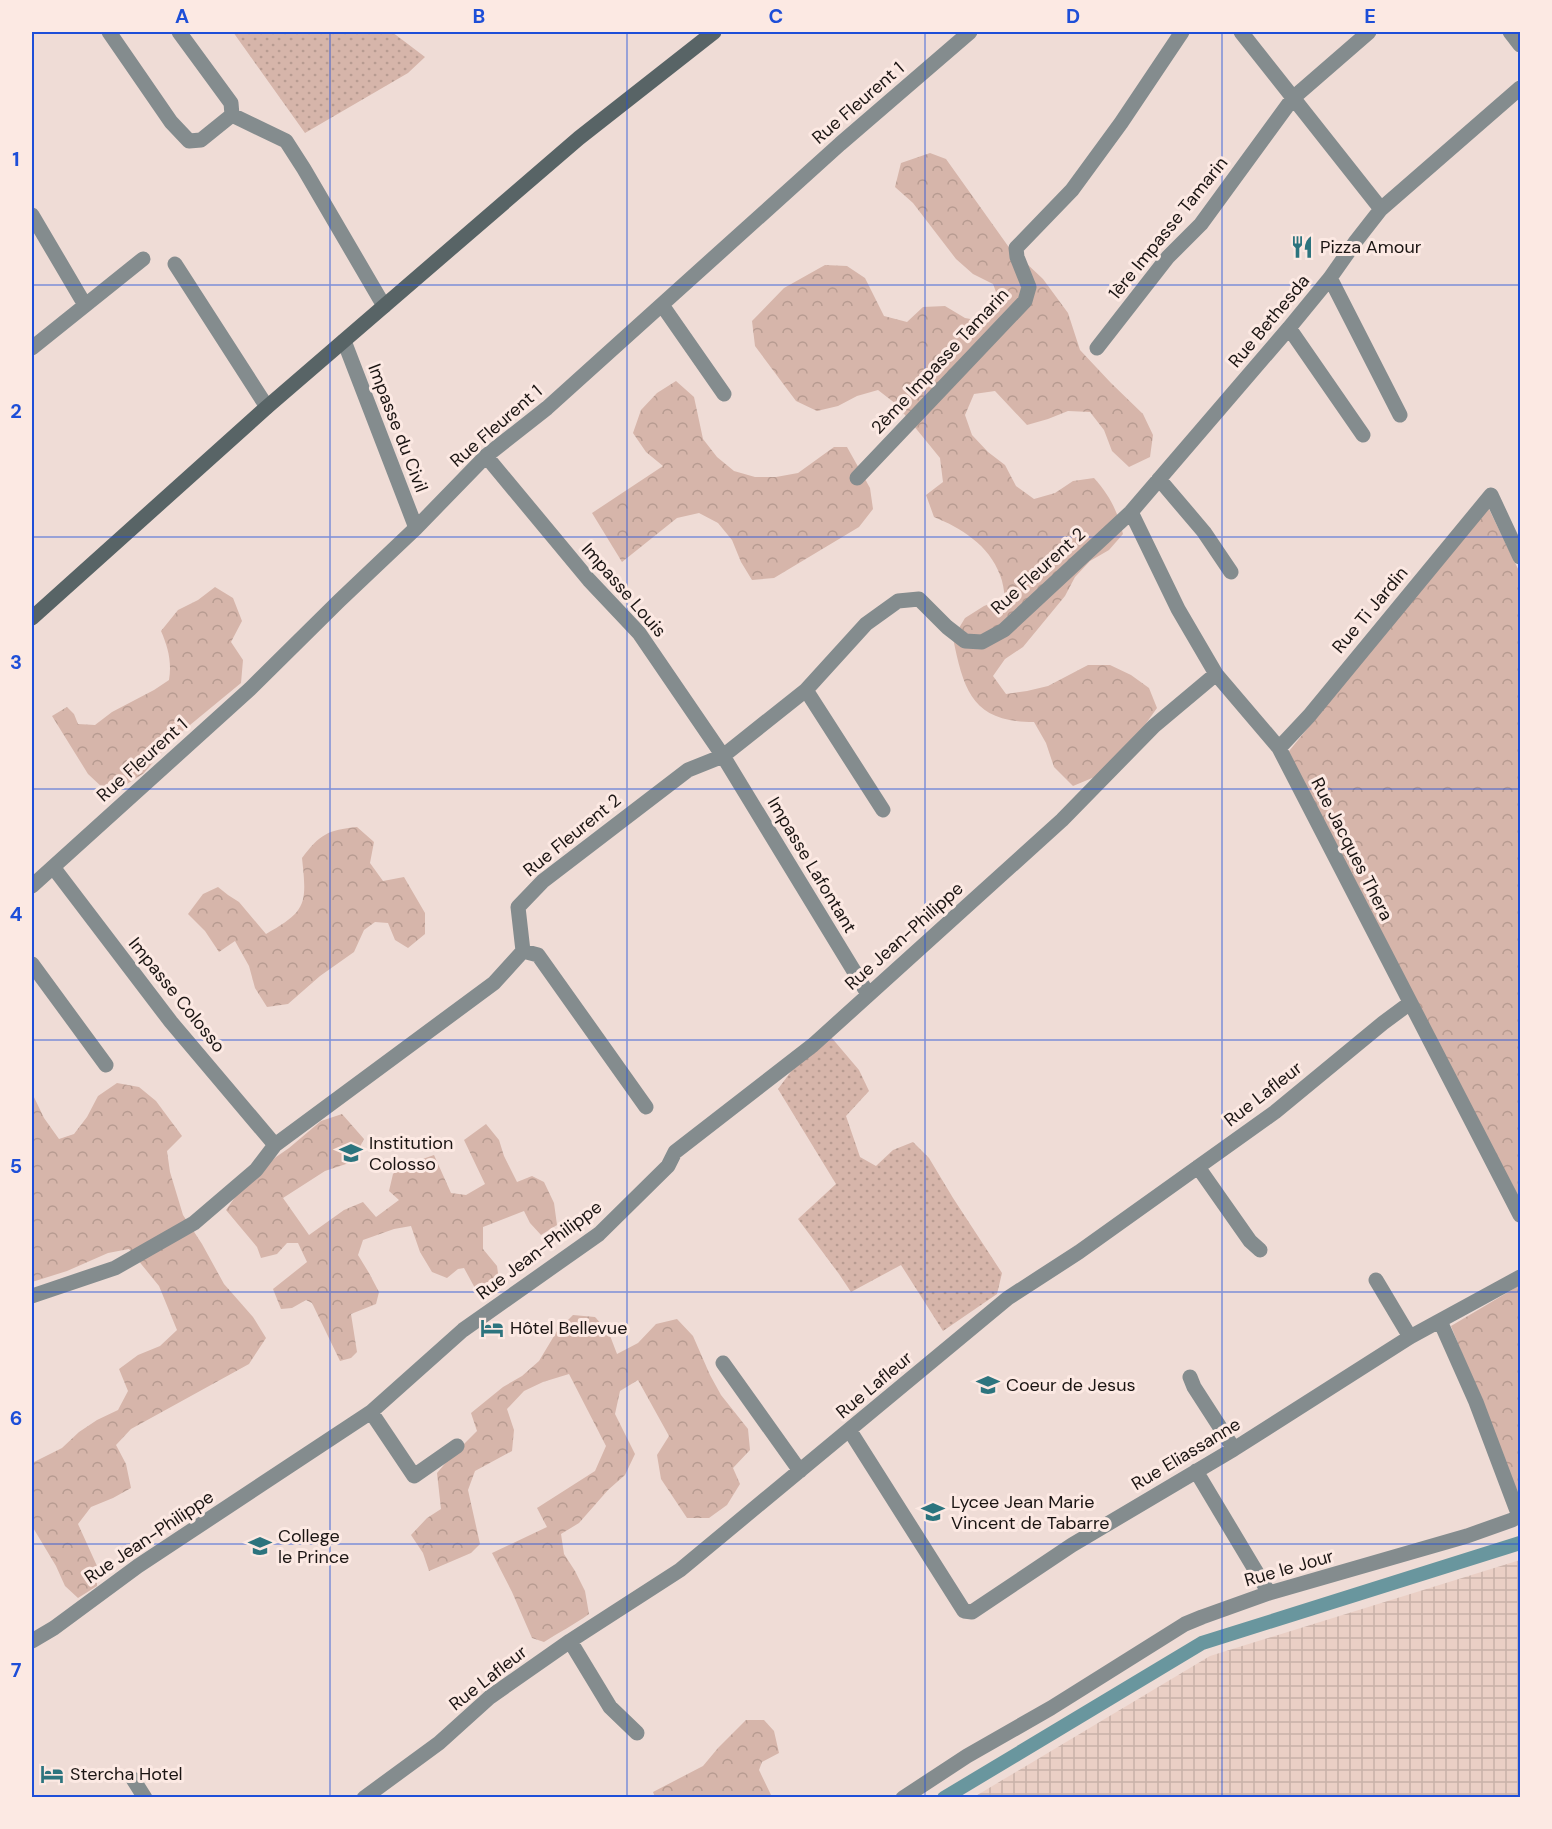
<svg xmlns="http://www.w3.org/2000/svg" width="1552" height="1829" font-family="'DM Sans',sans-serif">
	<defs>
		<pattern id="industrial-grid" width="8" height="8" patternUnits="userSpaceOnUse" patternTransform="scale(1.5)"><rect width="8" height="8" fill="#eacfc5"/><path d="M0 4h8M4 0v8" fill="none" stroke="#c8b1a8"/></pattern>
		<pattern id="grass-dots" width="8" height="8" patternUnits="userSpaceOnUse" patternTransform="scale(1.5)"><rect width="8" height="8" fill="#d6b5aa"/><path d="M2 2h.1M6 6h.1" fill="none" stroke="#b79b91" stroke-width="1.8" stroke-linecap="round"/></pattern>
		<pattern id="forest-crowns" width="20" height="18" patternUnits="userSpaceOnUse" patternTransform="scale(1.5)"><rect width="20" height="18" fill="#d6b5aa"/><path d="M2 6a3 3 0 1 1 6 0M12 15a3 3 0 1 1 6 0" fill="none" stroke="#b79b91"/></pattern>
	</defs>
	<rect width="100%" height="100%" fill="#efdcd6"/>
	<!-- industrial -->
	<path fill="url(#industrial-grid)" d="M1520 1560V1797H974L1210 1656Z"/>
	<!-- grass -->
	<path fill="url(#grass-dots)" d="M233 32H392L425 57 408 73 305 133Z
		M831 1037 859 1070 869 1091 846 1116 860 1157 876 1166 893 1150 913 1142 929 1158 953 1198 1002 1273 997 1294 943 1331 901 1265 851 1292 839 1274 798 1219 836 1184 778 1089 798 1062Z"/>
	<!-- forest -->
	<path fill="url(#forest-crowns)" d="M930 153 946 159 1008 246 1043 279 1068 313 1080 350 1111 383 1143 414 1153 435 1150 457 1129 467 1112 451 1104 430 1090 412 1068 411 1048 419 1027 425 995 391 974 394 965 415 972 435 988 452 1005 465 1016 486 1034 499 1055 493 1073 481 1094 478C1110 496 1117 510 1123 534L1109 550 1090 561 1075 577 1065 596 1023 647 1005 659 993 676 1006 694 1027 691 1048 686 1088 665H1110L1131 675 1149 688 1157 708 1137 736 1097 776 1073 786 1054 767 1046 743 1034 722C973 722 964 692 953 638L965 618 984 606 1005 598C1004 591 1003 582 1000 575 989 545 961 528 934 517L926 495 943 482 940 458 896 404 878 390 857 396 838 406 817 411 796 401 755 346 752 321 784 288 825 265 847 266 865 278 884 316 907 322 923 307 945 306 965 318 987 322 1001 305 993 284 973 274 956 259 913 203 895 187 901 163Z
		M676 381 694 397 703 439 717 457 734 471 755 477H776L798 473 834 447H847L870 488 873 509 859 527 774 578 752 580 741 562 732 540 718 523 699 513 677 518 622 562 592 513 663 466 646 452 633 433 641 410 657 393Z
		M1488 507 1520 573V1204L1285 756Z
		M215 587 233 598 242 621 231 642 243 660 241 683 173 739 144 773 127 784 104 789 88 774 52 716 67 707 74 714 78 724 95 725 112 712 154 690 169 680C172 662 168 647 161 631L178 610 198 600Z
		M357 827 374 842 370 863 383 881 404 877 425 913V934L408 948 395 940 388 923 375 922 364 930 354 952 320 976 288 1004 267 1007 255 988 249 966 235 941 219 952 205 931 188 914 203 894 218 887 228 895 239 902 266 934C307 911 307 904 302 858 320 834 328 830 357 827Z
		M117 1083 139 1087 156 1101 182 1136 167 1151 170 1172 183 1215 202 1244 224 1284 253 1317 266 1338 249 1364 131 1429 116 1445 126 1464 131 1488 113 1498 91 1507 78 1524 97 1566V1586L78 1598 65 1586 56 1566 32 1526V1463L62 1448 79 1432 97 1420 118 1410 128 1391 119 1369 138 1355 160 1346 177 1330 159 1286 129 1249 108 1253 67 1271 32 1282V1093L44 1118 59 1139 74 1134 87 1117 98 1096Z
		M342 1114 364 1139 352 1162 325 1171 283 1198 309 1235 344 1210 363 1202 376 1217 399 1200 389 1191 393 1174 400 1167 434 1155 451 1193 466 1195 485 1184 464 1140 486 1124 499 1140 504 1156 517 1182 532 1176 544 1182 554 1203 557 1225 541 1235 530 1223 524 1211 483 1227V1249L497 1266 500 1287 482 1301 464 1268 458 1269 447 1278 432 1272 420 1252 411 1226 394 1229 363 1240 358 1255 369 1273 379 1292 376 1304 351 1314 357 1352 351 1358 340 1361 312 1303 306 1300 292 1308 281 1309 273 1289 307 1262 298 1243H287L277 1254 261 1258 257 1247 226 1210 243 1186 276 1157 289 1148 321 1121Z
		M1520 1285V1498L1451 1326Z
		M573 1315 595 1317 609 1333 617 1354 638 1343 656 1324 677 1319 693 1336 710 1375 721 1395 748 1429 750 1450 733 1468 740 1484 727 1505 709 1518H687L661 1479 657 1455 669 1436 638 1380 620 1391 615 1414 635 1454 625 1475 608 1490 579 1523 561 1534 564 1554 575 1571 585 1591 589 1614C574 1625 559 1632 544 1642L532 1638 512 1592 492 1553 547 1527 537 1508 595 1471 606 1446 569 1374 543 1382 524 1391 507 1409 514 1430 512 1451 475 1471 468 1490 480 1544 471 1553 429 1571 423 1553 411 1535 427 1518 441 1509 437 1473 448 1460 477 1431 471 1413 503 1387 522 1376 539 1361 557 1331Z
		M746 1720H764L774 1731 779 1753 762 1762 759 1770 772 1797H655L653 1792 703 1766 718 1748Z"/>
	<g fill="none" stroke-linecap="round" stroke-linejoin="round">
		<!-- canal -->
		<path stroke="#69969e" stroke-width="14" d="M944 1798 1202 1643 1520 1543"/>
		<!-- minor -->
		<path stroke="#848c8e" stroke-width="15" d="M109 32 171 122 189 141 201 140 232 115 231 103 179 32
			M1241 32 1381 209
			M232 115 286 141 304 169 384 306
			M32 215 85 305
			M175 264 267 407
			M1330 278 1400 415
			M662 305 724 394
			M1289 328 1363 435
			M344 341 416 528
			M32 348 143 259
			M1097 348 1168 257 1201 224 1293 98 1369 32
			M486 456 589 580 639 633 723 756 868 994
			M857 478 1025 301 1029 287 1017 257 1016 248 1072 190 1121 123 1182 32
			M1159 479 1204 532 1231 572
			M1131 512 1178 609 1216 674 1279 748 1520 1215
			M806 690 883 810
			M1279 748 1309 716 1491 495 1520 557
			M53 867 171 1022 275 1145
			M32 886 250 689 339 601 416 528 486 456 547 408 840 144 970 32
			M523 951 538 955 646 1107
			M32 964 106 1065
			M1198 1167 1250 1241 1260 1250
			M1376 1280 1410 1337
			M32 1296 115 1268 194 1223 256 1170 275 1145 494 983 523 951 518 907 543 881 688 770 723 756 806 690 866 624 898 601 919 599 947 627 965 641 982 642 1004 630 1131 512 1289 328 1330 278 1356 241 1381 209 1520 88
			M723 1363 800 1471
			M1190 1377 1194 1387 1234 1449
			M371 1412 414 1476 457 1446
			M850 1431 964 1611 972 1612 1072 1545 1234 1449 1410 1337 1520 1277
			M1196 1471 1269 1593
			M32 1641 54 1628 138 1566 371 1412 463 1330 599 1234 668 1166 675 1152 813 1045 1062 820 1154 726 1216 674
			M570 1641 610 1707 637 1733
			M133 1779 145 1798
			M364 1798 439 1743 490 1697 570 1641 680 1570 1008 1298 1079 1252 1275 1112 1383 1023 1410 1003
			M903 1798 967 1756 1051 1708 1185 1624 1202 1617 1269 1593 1467 1536 1512 1520 1519 1516 1476 1402 1440 1321"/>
		<!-- tertiary -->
		<path stroke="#848c8e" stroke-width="15" d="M1510 32 1520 45"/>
		<!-- secondary -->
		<path stroke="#586466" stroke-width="15" d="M32 618 267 407 579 138 714 32"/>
	</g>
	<!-- grid -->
	<path fill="none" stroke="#1d4ed8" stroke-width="1.5" stroke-opacity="0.55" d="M330 32V1798M627 32V1798M925 32V1798M1222 32V1798M32 285H1520M32 537H1520M32 789H1520M32 1040H1520M32 1292H1520M32 1544H1520"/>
	<!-- icons -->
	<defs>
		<g id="restaurant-bare" transform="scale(1.8)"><path d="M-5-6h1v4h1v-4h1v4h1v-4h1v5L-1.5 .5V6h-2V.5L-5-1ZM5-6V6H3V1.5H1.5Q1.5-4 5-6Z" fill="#2c747e" stroke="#fce9e3" stroke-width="2.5" paint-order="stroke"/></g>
		<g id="university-bare" transform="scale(1.8)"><path d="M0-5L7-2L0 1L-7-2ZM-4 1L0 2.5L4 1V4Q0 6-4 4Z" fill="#2c747e" stroke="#fce9e3" stroke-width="2.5" paint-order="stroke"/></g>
		<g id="hotel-bare" transform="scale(1.8)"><path d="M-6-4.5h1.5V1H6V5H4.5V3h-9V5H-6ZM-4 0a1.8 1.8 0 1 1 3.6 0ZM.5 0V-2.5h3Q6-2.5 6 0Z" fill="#2c747e" stroke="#fce9e3" stroke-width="2.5" paint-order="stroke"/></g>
		<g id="school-bare" transform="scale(1.8)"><path d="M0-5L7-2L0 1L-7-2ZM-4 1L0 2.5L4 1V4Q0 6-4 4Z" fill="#2c747e" stroke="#fce9e3" stroke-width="2.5" paint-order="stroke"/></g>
	</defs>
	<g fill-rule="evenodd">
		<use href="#restaurant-bare" x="1302" y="247"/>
		<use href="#university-bare" x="351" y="1153"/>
		<use href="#hotel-bare" x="492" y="1328"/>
		<use href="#university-bare" x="988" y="1385"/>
		<use href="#school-bare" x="933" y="1512"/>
		<use href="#school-bare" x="260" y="1546"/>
		<use href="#hotel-bare" x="52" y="1774"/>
	</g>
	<g text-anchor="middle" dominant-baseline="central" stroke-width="6" stroke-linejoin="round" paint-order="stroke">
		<!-- street labels -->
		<g font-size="18" fill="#1b1513" stroke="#fce9e3">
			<text transform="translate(858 103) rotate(-41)">Rue Fleurent 1</text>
			<text transform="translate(1168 228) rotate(-51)">1ère Impasse Tamarin</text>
			<text transform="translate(1269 321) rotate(-50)">Rue Bethesda</text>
			<text transform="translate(940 361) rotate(-47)">2ème Impasse Tamarin</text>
			<text transform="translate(496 426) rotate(-41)">Rue Fleurent 1</text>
			<text transform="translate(398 428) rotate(69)">Impasse du Civil</text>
			<text transform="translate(1038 571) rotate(-42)">Rue Fleurent 2</text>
			<text transform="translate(624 590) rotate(49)">Impasse Louis</text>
			<text transform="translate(1370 610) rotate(-50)">Rue Ti Jardin</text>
			<text transform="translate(142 760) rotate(-42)">Rue Fleurent 1</text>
			<text transform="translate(572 835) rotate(-39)">Rue Fleurent 2</text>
			<text transform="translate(1352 849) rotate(63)">Rue Jacques Thera</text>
			<text transform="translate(812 865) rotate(59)">Impasse Lafontant</text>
			<text transform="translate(904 936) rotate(-42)">Rue Jean-Philippe</text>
			<text transform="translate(177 995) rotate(51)">Impasse Colosso</text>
			<text transform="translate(1263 1094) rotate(-38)">Rue Lafleur</text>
			<text transform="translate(539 1250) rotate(-37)">Rue Jean-Philippe</text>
			<text transform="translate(874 1385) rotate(-40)">Rue Lafleur</text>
			<text transform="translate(1186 1454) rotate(-31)">Rue Eliassanne</text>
			<text transform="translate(149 1537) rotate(-34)">Rue Jean-Philippe</text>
			<text transform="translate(1289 1568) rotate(-16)">Rue le Jour</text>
			<text transform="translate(488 1678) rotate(-38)">Rue Lafleur</text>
		</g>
		<!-- poi labels -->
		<g font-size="18" fill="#1b1513" stroke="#fce9e3" text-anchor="start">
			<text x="1320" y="247">Pizza Amour</text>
			<text x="369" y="1143">Institution<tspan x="369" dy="21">Colosso</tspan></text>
			<text x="510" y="1328">Hôtel Bellevue</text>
			<text x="1006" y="1385">Coeur de Jesus</text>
			<text x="951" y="1502">Lycee Jean Marie<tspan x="951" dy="21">Vincent de Tabarre</tspan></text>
			<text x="278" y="1536">College<tspan x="278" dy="21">le Prince</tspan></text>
			<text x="70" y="1774">Stercha Hotel</text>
		</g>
	</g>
	<!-- border -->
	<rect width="1552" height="1829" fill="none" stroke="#fce9e3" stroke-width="66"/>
	<rect x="33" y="33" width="1486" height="1763" fill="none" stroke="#1d4ed8" stroke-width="2"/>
	<g font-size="20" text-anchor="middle" font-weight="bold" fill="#1d4ed8">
		<text x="182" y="23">A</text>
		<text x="479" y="23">B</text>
		<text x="776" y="23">C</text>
		<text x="1073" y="23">D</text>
		<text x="1370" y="23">E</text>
		<text x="16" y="166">1</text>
		<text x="16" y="418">2</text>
		<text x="16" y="669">3</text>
		<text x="16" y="921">4</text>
		<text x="16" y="1173">5</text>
		<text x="16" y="1425">6</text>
		<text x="16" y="1677">7</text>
	</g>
</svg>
